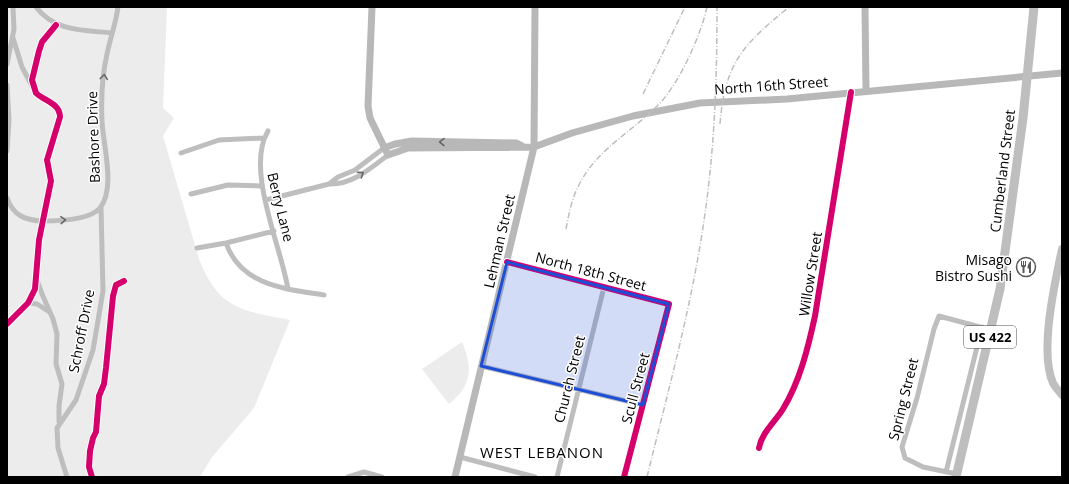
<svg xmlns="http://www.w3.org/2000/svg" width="1069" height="484" font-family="'Open Sans',sans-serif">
	<rect width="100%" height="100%" fill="#fff"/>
	<!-- green -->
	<path fill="#ececec" d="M7 7H167L163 108 174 118 163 136 199 259C218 308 241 311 290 320L254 408 212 457 200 477H7Z
		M462 342C473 368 472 386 449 404L422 369Z"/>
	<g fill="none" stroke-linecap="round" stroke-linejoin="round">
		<!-- river -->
		<path stroke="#bfbfbf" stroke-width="8" d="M1062 249C1055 282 1039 352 1053 383 1055 387 1059 391 1062 395"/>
		<!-- street -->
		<path stroke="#bebebe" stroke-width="5" d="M36 7C55 32 83 30 112 33
			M13 38 22 67 32 86
			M7 64 14 29 13 7
			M7 85 9 120 7 151
			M268 131C245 169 281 246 288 289
			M181 153 219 140 264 138
			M329 184 338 177 355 170 384 148
			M191 194 228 185 262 186
			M7 198C13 215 24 220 42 221 56 221 90 220 100 208 116 188 103 145 102 121 101 99 102 76 107 54 110 39 116 23 118 7
			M266 200 329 184C352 185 371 168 388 155
			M274 231 226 243C241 286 286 289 324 295
			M197 248 226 243
			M507 262 669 304 624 477
			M37 280 42 294 53 319 57 334 56 364 62 384 59 406V422
			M28 303 37 304 48 311
			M7 324 28 303 35 289 39 240 51 181 47 160 60 117C60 103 44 101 36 93L32 80 39 51 42 42 56 25
			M481 366 643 405
			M759 448C762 432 775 422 783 409 800 381 808 348 815 316L851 92
			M460 457 535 477
			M946 472 982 327
			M957 474 923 467 905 458 902 447 917 398 934 329 939 316 991 330
			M67 477 58 448 57 428 76 400 93 350 103 291 101 207
			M348 477 364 472 382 477
			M557 477 604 287"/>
		<!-- secondary -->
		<path stroke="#b8b8b8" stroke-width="7" d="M372 7 368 106 370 118 388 155 408 148 534 147 572 133 633 116 700 103 787 99 1062 73
			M865 7 866 91
			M384 148 395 144 412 141 516 143 522 146
			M455 477 534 147 535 7"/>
		<!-- highway -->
		<path stroke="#bebebe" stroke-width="9" d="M956 477 1000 289 1023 118 1034 7"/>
		<!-- rail -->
		<path stroke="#bebebe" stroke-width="1.5" stroke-dasharray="6 2 1 2" stroke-linecap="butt" d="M643 94 685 7
			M720 124C725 62 743 45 789 7
			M566 229C569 213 572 197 580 183 598 148 635 130 661 102 680 81 701 35 707 7
			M647 477C669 387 694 298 706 206 715 140 717 74 717 7"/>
		<!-- cycleway casing -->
		<g stroke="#fff" stroke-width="8">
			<path id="cycleway" d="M507 262 669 304 624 477
				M7 324 28 303 35 289 39 240 51 181 47 160 60 117C60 103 44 101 36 93L32 80 39 51 42 42 56 25
				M759 448C762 432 775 422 783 409 800 381 808 348 815 316L851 92
				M92 477 89 467 90 451 93 438 96 432 99 396 104 384 106 368 113 296 116 285 124 281"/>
		</g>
		<!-- cycleway -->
		<use href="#cycleway" stroke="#d6006c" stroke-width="6"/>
	</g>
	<!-- one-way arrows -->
	<defs><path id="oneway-chevron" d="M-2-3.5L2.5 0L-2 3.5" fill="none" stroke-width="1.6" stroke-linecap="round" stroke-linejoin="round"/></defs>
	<g stroke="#686868">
		<use href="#oneway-chevron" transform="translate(104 77) rotate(-83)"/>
		<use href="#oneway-chevron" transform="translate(361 174) rotate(-34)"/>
		<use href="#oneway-chevron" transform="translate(63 220) rotate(-3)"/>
	</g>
	<use stroke="#656565" href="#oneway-chevron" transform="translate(442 142) rotate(-179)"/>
	<!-- marked area -->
	<path fill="#1d4ed8" fill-opacity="0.2" stroke="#1d4ed8" stroke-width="3" stroke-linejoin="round" d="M507 262 669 304 643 405 481 366Z"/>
	<!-- icons -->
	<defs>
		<g id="restaurant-ring" transform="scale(1)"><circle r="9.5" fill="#fff" stroke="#595959" stroke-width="1.5"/><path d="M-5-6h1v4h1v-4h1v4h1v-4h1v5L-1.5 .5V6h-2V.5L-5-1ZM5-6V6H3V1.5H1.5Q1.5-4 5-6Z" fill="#595959"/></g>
	</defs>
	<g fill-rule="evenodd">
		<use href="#restaurant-ring" x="1026" y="267"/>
	</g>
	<g text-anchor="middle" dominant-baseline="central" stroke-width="3" stroke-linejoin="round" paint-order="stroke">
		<!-- shield labels -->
		<rect fill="#fff" stroke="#4c4c4c" stroke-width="1" x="964" y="326" width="52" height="22" rx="3"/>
		<g font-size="13" font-weight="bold" fill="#000">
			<text x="990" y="337">US 422</text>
		</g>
		<!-- street labels -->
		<g font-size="14" fill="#000" stroke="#fff">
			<text transform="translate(771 85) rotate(-4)">North 16th Street</text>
			<text transform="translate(93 137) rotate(-92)">Bashore Drive</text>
			<text transform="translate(1002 171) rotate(-83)">Cumberland Street</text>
			<text transform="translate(281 207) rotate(76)">Berry Lane</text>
			<text transform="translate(499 241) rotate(-77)">Lehman Street</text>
			<text transform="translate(591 271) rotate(15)">North 18th Street</text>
			<text transform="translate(810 274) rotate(-81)">Willow Street</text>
			<text transform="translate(81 331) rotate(-79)">Schroff Drive</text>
			<text transform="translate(569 379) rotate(-76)">Church Street</text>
			<text transform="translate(635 388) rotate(-75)">Scull Street</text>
			<text transform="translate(903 399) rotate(-76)">Spring Street</text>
		</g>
		<!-- poi labels -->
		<g font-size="14" fill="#000" stroke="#fff" text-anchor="end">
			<text x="1012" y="259">Misago<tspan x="1012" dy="16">Bistro Sushi</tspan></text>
		</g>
		<!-- neighbourhood labels -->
		<g font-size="15" letter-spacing="1" fill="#000" stroke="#fff">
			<text x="542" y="452">WEST LEBANON</text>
		</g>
	</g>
	<!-- border -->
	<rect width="1069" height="484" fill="none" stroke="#000000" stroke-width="16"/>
</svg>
